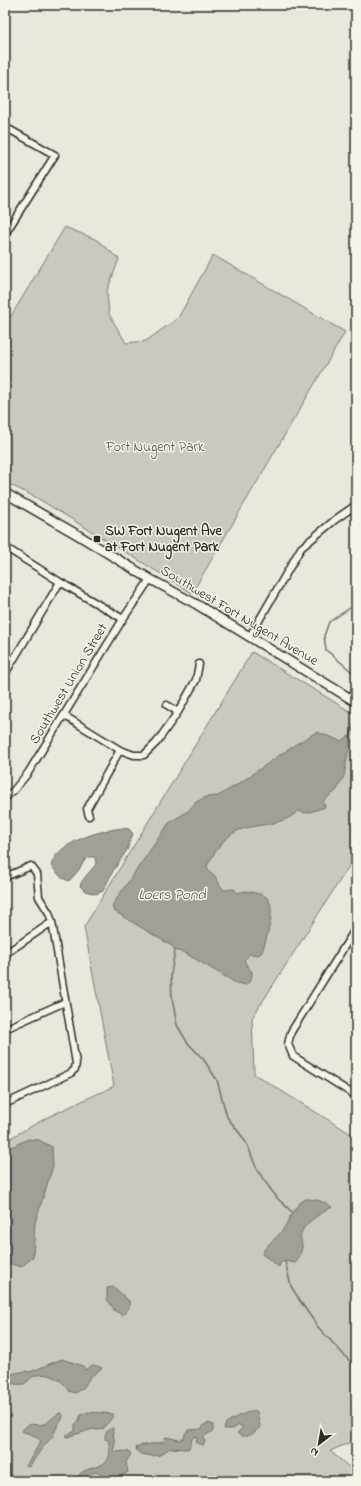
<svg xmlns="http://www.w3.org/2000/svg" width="361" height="1486" font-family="'Indie Flower',sans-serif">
	<rect width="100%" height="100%" fill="#ebe7dd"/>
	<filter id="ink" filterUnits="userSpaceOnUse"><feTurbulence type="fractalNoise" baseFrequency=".025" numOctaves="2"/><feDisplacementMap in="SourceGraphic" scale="8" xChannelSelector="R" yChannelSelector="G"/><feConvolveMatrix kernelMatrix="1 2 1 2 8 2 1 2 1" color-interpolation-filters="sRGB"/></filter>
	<g filter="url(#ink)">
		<!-- green -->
		<path fill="#cbc8bf" stroke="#7b7a75" d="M65 227 97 240 119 259 107 291 109 314 126 343 146 341 178 318 213 255 345 332 192 593 37 498 5 482V326Z
			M252 652 356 715V855L252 1018 254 1074 356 1137V1440L330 1451 356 1473V1481H5V1141L48 1117 114 1086 84 927Z"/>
		<!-- water -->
		<path fill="#a29f98" stroke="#72716c" d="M317 732 341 741 351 735 344 776 337 790 323 801 325 807 307 813 298 811C282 827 256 823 237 831 223 838 214 853 207 866 210 874 211 871 215 876 219 882 218 884 224 890L234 889 238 893C245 890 248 891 255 893 259 894 265 895 267 898 277 907 266 940 262 952L259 955 250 954 244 960 247 966 252 972C252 978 251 981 246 985L236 983 185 953 175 950 172 946 114 911 112 906 117 898 169 823 188 811 196 802 206 797 218 796 238 784 296 744Z
			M123 828 129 829 133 834 127 850 113 871 103 891 96 894 85 891 80 886C81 880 92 870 96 864L95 857H87L78 871 69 881 62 878 51 866C52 863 53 859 55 857 68 839 103 830 123 828Z
			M28 1139 39 1140 52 1147 53 1166 35 1223 33 1257 21 1267 5 1262V1150Z
			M306 1199C316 1199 323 1201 332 1207 322 1213 308 1220 302 1231 299 1236 302 1241 302 1246 302 1251 299 1260 295 1263L285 1261 280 1263 279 1267 262 1254C266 1244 275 1240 281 1232 290 1221 292 1206 306 1199Z
			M114 1287 129 1301C130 1307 128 1311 123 1315L115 1311 107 1299V1288Z
			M62 1359 83 1366 85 1370 93 1365 100 1367 102 1368 90 1377 84 1387 76 1393 69 1391C63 1379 47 1371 34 1376 30 1378 28 1382 24 1384 20 1385 10 1383 5 1384V1376C13 1374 22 1370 30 1372Z
			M255 1410 257 1412 260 1427C254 1434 245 1440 237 1433L243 1427 239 1425 233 1429H224L226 1423 238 1416Z
			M88 1412 114 1414C112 1420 106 1423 103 1429L98 1430 93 1429 67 1437 65 1436 75 1431V1424L78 1422 81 1415Z
			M60 1413 63 1415 62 1420 58 1425 52 1437 42 1448 29 1467 26 1466 41 1441 35 1436 22 1431C30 1419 36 1428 46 1423 51 1420 55 1415 60 1413Z
			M209 1423 213 1425V1431L203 1437 205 1442 203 1445 196 1443 197 1438 195 1436 192 1439 189 1448 187 1449 170 1448 160 1455 152 1456 141 1454 137 1451 136 1447C145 1444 154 1444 163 1442L166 1437 179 1440 184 1438 185 1434 188 1430 201 1429 205 1424Z
			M113 1428C112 1433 114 1437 115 1442 115 1446 113 1448 114 1452L128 1451 131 1454 126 1462 128 1472 116 1479 100 1475 96 1472 92 1473 87 1481H77C78 1465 104 1471 109 1457 111 1452 109 1445 108 1440L105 1439C105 1433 107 1430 113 1428Z"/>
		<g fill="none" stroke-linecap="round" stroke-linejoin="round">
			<!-- stream -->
			<path stroke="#72716c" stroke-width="1.5" d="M356 604 329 622 324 636 326 650 356 675
				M351 735 356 716
				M175 950 171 974 172 998 177 1025 187 1042 204 1060 217 1080 227 1117 241 1135 248 1146 255 1165 263 1179 278 1199 292 1212
				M285 1261 291 1286 300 1301 318 1327 356 1368"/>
			<!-- street casing -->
			<g stroke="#2b2b2b" stroke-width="9">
				<path id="street" d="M5 127 55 155 5 234
					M5 547 60 582 123 619
					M250 636 301 548 336 519 356 505
					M5 674 60 582
					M167 705 178 712
					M65 716 120 750 134 755H144L157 742 178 712 196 680 199 664
					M5 798 14 790 28 773 123 619 150 579
					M89 816 87 809 120 750
					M5 877 31 866 37 874 39 897 49 913 52 922 5 954
					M356 928 291 1032 288 1044 293 1056 356 1096
					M5 1029 65 1002
					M5 1104 71 1073 75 1069 76 1063 52 922"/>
			</g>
			<!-- secondary casing -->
			<g stroke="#2b2b2b" stroke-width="11">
				<path id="secondary" d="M5 493 78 535 150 579 196 604 356 702"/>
			</g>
			<!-- street -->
			<use href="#street" stroke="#f7f3e8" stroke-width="6"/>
			<!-- secondary -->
			<use href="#secondary" stroke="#f7f3e8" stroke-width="8"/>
		</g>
	</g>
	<!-- markers -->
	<rect fill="#2b2b2b" stroke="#f7f3e8" stroke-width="1.5" x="93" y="535" width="8" height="8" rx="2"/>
	<g text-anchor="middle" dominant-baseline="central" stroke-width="3" stroke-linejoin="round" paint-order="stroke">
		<!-- park labels -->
		<g font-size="14" fill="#535250" stroke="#f7f3e8">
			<text x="155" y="447">Fort Nugent Park</text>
		</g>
		<!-- poi labels -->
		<g font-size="14" font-weight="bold" fill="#2b2b2b" stroke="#f7f3e8" text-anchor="start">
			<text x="105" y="531">SW Fort Nugent Ave<tspan x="105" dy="16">at Fort Nugent Park</tspan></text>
		</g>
		<!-- street labels -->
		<g font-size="14" fill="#2b2b2b" stroke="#f7f3e8">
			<text transform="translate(239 616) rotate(31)">Southwest Fort Nugent Avenue</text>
			<text transform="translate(69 684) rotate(-59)">Southwest Union Street</text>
		</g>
		<!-- water labels -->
		<g font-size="15" font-style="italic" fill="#555451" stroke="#f7f3e8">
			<text x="172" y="895">Loers Pond</text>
		</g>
	</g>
	<!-- margin -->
	<rect width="361" height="1486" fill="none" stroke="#f7f3e8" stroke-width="20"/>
	<rect x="10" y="10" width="341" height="1466" fill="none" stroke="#2b2b2b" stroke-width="1.5" filter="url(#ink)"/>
	<!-- north arrow -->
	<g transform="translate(319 1444) rotate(211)" stroke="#f7f3e8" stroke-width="3" paint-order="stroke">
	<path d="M0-3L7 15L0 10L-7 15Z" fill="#2b2b2b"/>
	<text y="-6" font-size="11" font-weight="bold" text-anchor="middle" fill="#2b2b2b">N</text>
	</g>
</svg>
